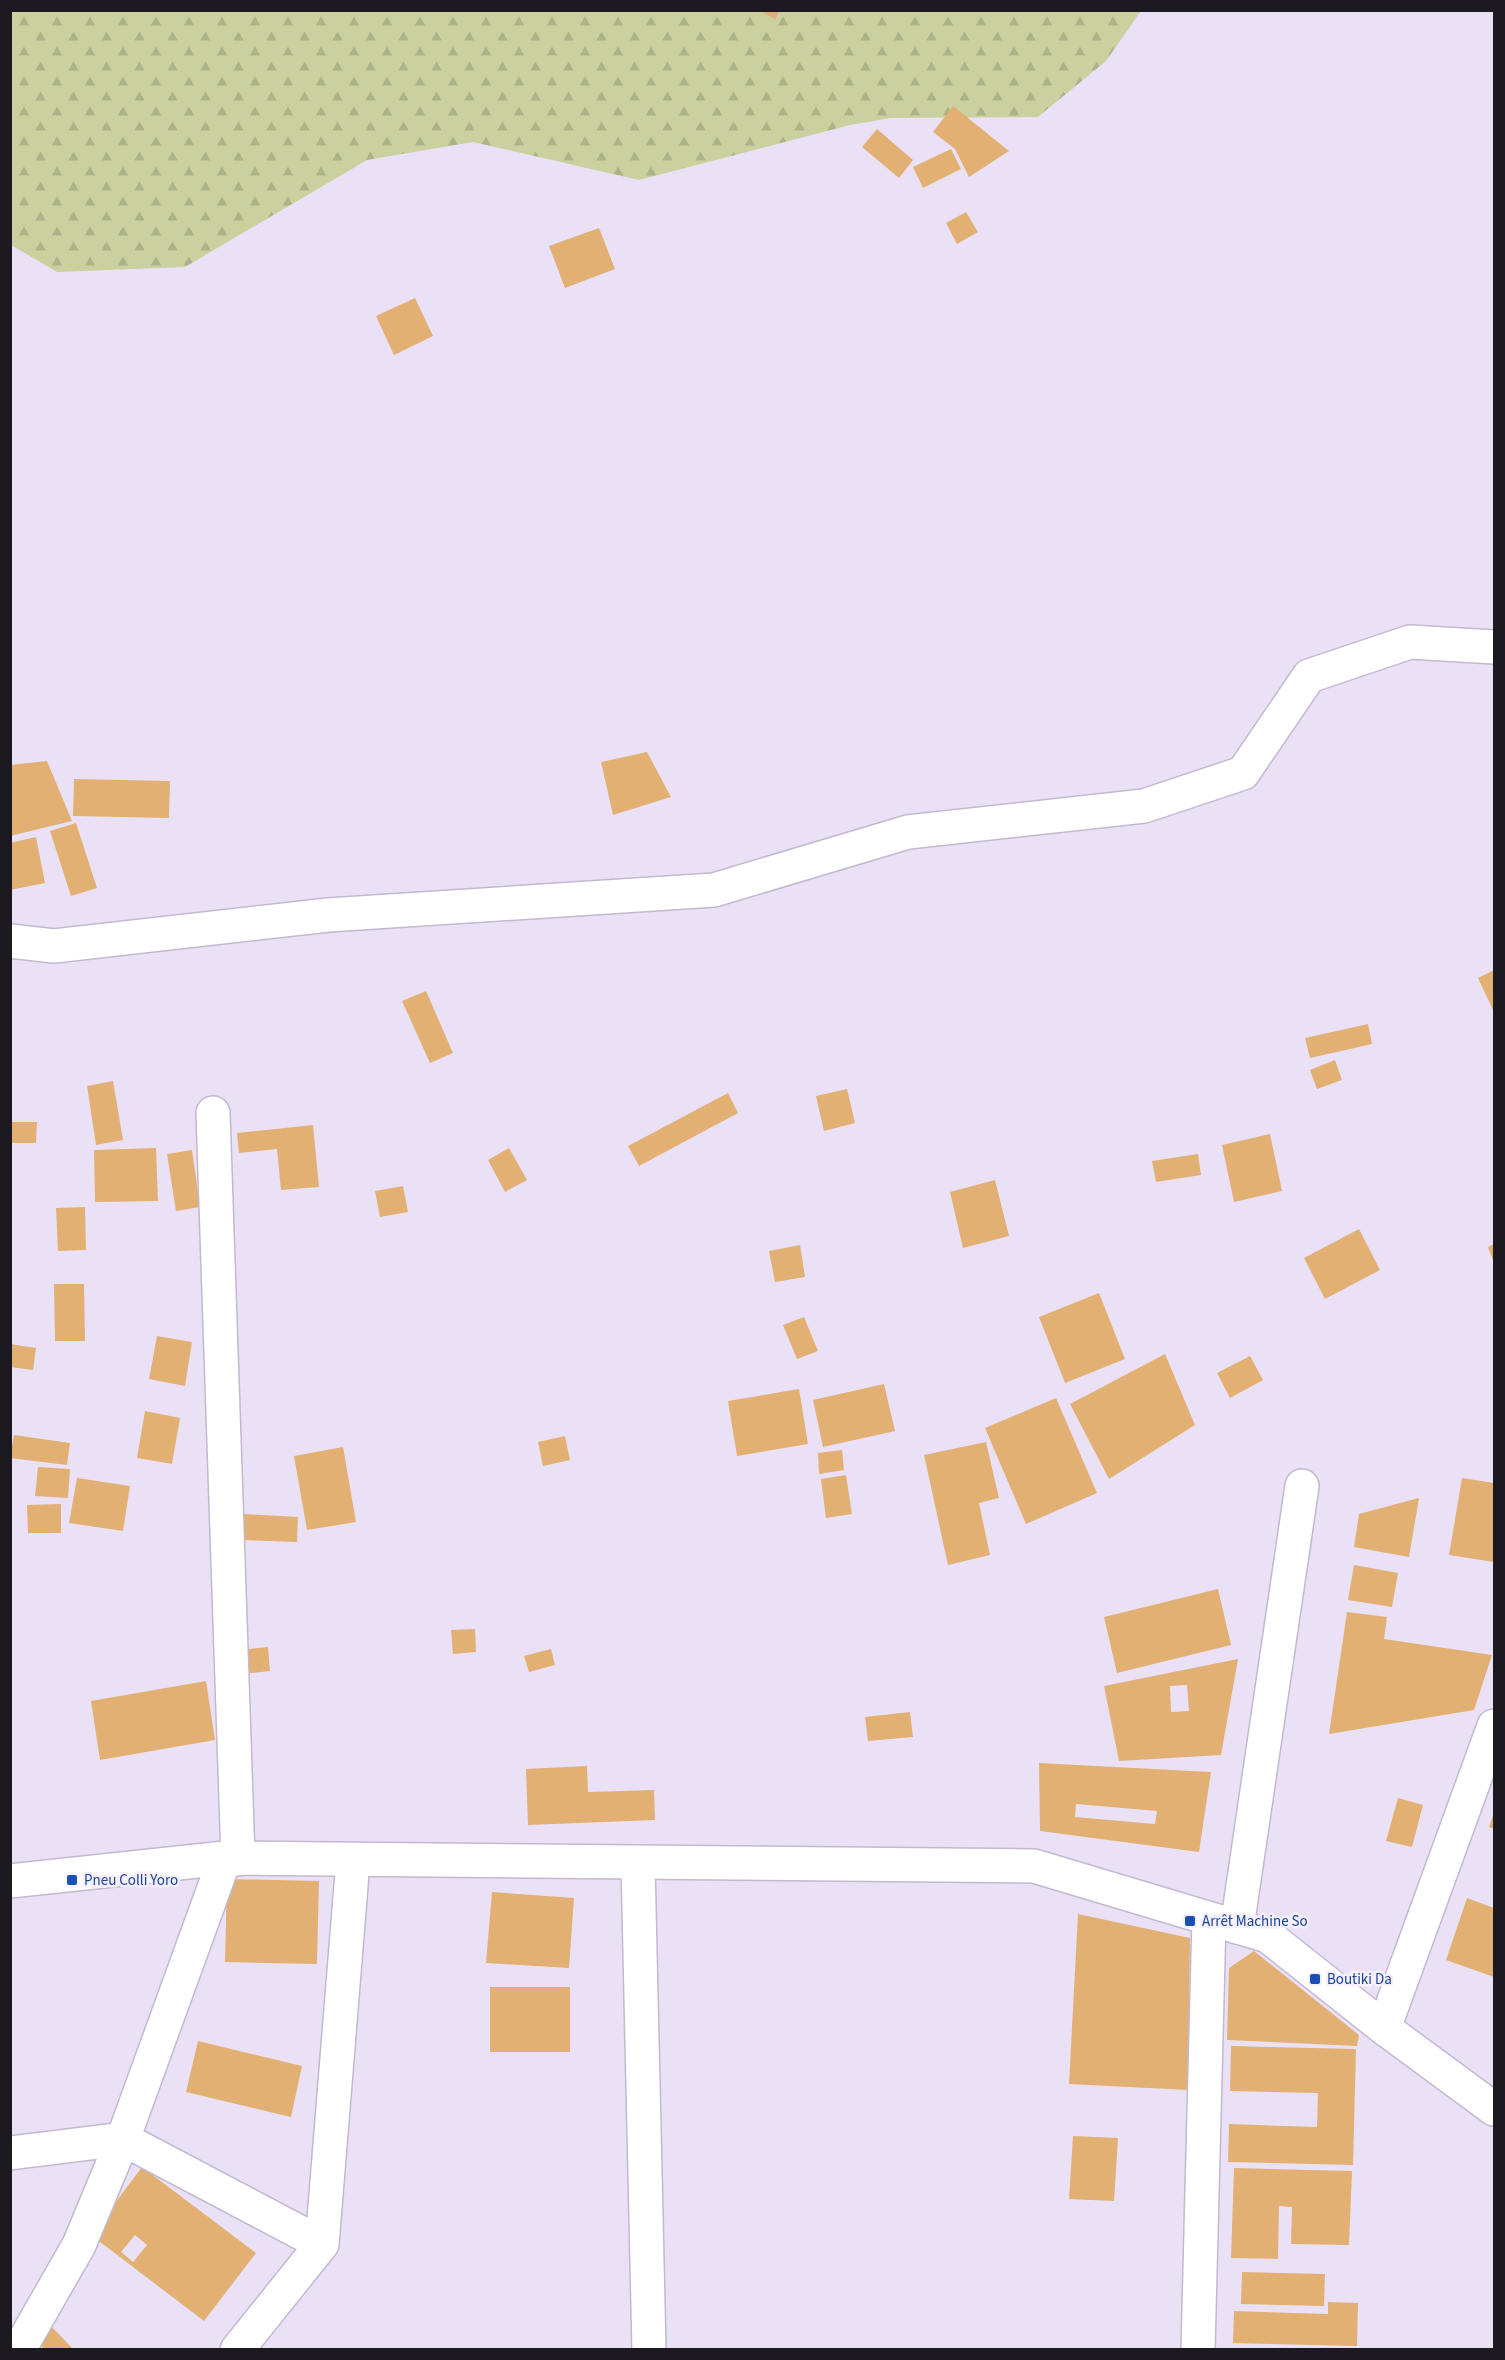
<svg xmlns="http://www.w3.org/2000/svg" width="1505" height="2360" font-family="'Source Sans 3',sans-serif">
	<defs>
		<pattern id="forest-firs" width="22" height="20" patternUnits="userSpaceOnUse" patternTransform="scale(1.5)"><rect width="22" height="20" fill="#cad19e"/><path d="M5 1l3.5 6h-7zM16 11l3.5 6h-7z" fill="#adb388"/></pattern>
	</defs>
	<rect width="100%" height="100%" fill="#ebe1f7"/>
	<!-- forest -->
	<path fill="url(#forest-firs)" d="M11 11H1141L1106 61 1038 117 891 118 850 125 639 180 473 142 367 160 185 267 57 272 11 245Z"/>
	<!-- building -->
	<path fill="#e2b073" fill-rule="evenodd" d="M758 10H780L775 19Z
		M953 106 1009 151 969 177 955 149 933 132Z
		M877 129 913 160 899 178 862 147Z
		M951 149 961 169 923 188 913 167Z
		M966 212 978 232 957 244 946 223Z
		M599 228 615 269 565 288 549 246Z
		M415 298 433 336 394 355 376 316Z
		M647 752 671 797 613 815 601 762Z
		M47 761 72 821 10 836V765Z
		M74 779 170 781 169 818 73 816Z
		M76 823 97 888 71 896 50 831Z
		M36 837 45 883 10 890V843Z
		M1494 970V1012L1478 978Z
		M426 991 453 1053 430 1063 402 1001Z
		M1368 1024 1372 1044 1310 1058 1305 1038Z
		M1335 1060 1342 1080 1317 1089 1310 1070Z
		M113 1081 123 1140 96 1145 87 1086Z
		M847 1089 855 1123 824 1131 816 1096Z
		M728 1093 738 1113 639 1166 628 1146Z
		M10 1122H37L36 1143H10Z
		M313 1125 319 1187 281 1190 277 1149 239 1153 237 1133Z
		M1270 1134 1282 1191 1234 1202 1222 1145Z
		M156 1148 158 1201 95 1202 94 1150Z
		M509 1148 527 1180 505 1192 488 1160Z
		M192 1150 200 1207 176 1211 167 1154Z
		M1198 1154 1201 1175 1156 1182 1152 1161Z
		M995 1180 1009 1236 963 1248 950 1192Z
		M403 1186 408 1212 380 1217 375 1191Z
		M85 1207 86 1250 58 1251 56 1208Z
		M1359 1229 1380 1270 1325 1299 1304 1258Z
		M1494 1244V1263L1488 1247Z
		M800 1245 805 1277 775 1282 769 1251Z
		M54 1284H84L85 1341H55Z
		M1099 1293 1125 1359 1065 1383 1039 1317Z
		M804 1317 818 1351 797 1359 783 1325Z
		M157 1336 192 1342 185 1386 149 1379Z
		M10 1344 36 1348 33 1370 10 1367Z
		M1165 1354 1195 1425 1109 1479 1070 1404Z
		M1250 1356 1263 1380 1230 1398 1217 1373Z
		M884 1384 895 1431 823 1447 813 1400Z
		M799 1389 808 1444 737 1456 728 1401Z
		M1056 1398 1097 1493 1026 1524 985 1428Z
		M145 1411 180 1418 172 1464 137 1458Z
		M14 1435 70 1443 67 1465 10 1458Z
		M565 1436 570 1460 543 1466 538 1442Z
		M986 1442 999 1498 979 1503 990 1555 948 1565 924 1455Z
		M343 1447 356 1522 307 1530 294 1456Z
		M842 1450 844 1470 819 1474 818 1453Z
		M38 1467 70 1469 68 1498 35 1496Z
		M846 1475 852 1514 826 1518 821 1479Z
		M77 1478 130 1486 123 1531 69 1523Z
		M1462 1478 1494 1483V1562L1449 1555Z
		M1419 1498 1409 1557 1354 1547 1359 1514Z
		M61 1504V1533H28L27 1505Z
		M244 1514 298 1517 297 1542 242 1540Z
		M1354 1565 1398 1573 1392 1607 1348 1600Z
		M1218 1589 1231 1645 1117 1673 1104 1617Z
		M1347 1612 1387 1617 1384 1639 1492 1655 1474 1710 1329 1734Z
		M475 1629 476 1652 453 1654 451 1630Z
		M268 1647 270 1671 243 1674 241 1650Z
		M551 1649 555 1665 529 1672 524 1656Z
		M1238 1659 1221 1755 1119 1761 1104 1686ZM1187 1685 1189 1711 1171 1712 1170 1686Z
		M206 1681 215 1740 100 1760 91 1701Z
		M910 1712 913 1737 868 1741 865 1717Z
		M1039 1763 1211 1772 1199 1852 1040 1831ZM1076 1804 1157 1811 1155 1824 1075 1817Z
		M587 1766 588 1792 654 1790 655 1820 528 1825 526 1769Z
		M1398 1798 1423 1805 1412 1847 1386 1841Z
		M1494 1812V1829L1489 1827Z
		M227 1879 319 1881 317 1964 225 1962Z
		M492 1892 574 1898 569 1968 486 1963Z
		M1467 1898 1494 1908V1977L1446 1960Z
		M1078 1914 1190 1938 1188 2090 1069 2084Z
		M1254 1951 1359 2035 1357 2046 1227 2040 1229 1968Z
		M490 1987H570V2052H490Z
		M198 2041 302 2066 291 2117 186 2092Z
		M1231 2046 1356 2049 1353 2165 1228 2162 1229 2124 1317 2127 1318 2093 1230 2091Z
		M1073 2136 1118 2138 1114 2201 1069 2199Z
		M142 2167 256 2253 204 2321 91 2235ZM135 2235 147 2245 133 2262 121 2252Z
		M1234 2168 1352 2171 1349 2245 1291 2244 1292 2207 1279 2206 1278 2259 1231 2258Z
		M1242 2272 1325 2274 1324 2306 1241 2304Z
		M1328 2302 1358 2303 1357 2346 1233 2343 1234 2311 1328 2314Z
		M48 2323 74 2350H45L33 2338Z"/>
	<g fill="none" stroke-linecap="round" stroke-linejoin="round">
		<!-- minor casing -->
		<g stroke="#c3b9ce" stroke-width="36">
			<path id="minor" d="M10 941 54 946 328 915 714 890 908 832 1144 806 1243 773 1309 676 1410 642 1494 647
				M213 1113 238 1859
				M638 1863 649 2350
				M1237 1927 1302 1486
				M1384 2028 1494 1726
				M10 2153 123 2139 322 2244
				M20 2348 79 2245 123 2139 225 1858
				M237 2350 322 2244 353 1861
				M1198 2350 1209 1919"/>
		</g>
		<!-- tertiary casing -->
		<g stroke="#c3b9ce" stroke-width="36">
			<path id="tertiary" d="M10 1881 225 1858 1034 1866 1268 1936 1384 2028 1494 2109"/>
		</g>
		<!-- minor -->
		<use href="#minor" stroke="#fff" stroke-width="33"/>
		<!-- tertiary -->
		<use href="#tertiary" stroke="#fff" stroke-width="33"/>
	</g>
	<!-- markers -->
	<g fill="#1a4fb4" stroke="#f6f0fd" stroke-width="2">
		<rect x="66" y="1874" width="12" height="12" rx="3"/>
		<rect x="1184" y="1915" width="12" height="12" rx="3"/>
		<rect x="1309" y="1973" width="12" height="12" rx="3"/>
	</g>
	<g text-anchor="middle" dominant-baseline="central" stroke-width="5" stroke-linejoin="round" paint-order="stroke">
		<!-- transit labels -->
		<g font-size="15" fill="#164399" stroke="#f6f0fd" text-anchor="start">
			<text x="84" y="1880">Pneu Colli Yoro</text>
			<text x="1202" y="1921">Arrêt Machine So</text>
			<text x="1327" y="1979">Boutiki Da</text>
		</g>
	</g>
	<!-- border -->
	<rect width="1505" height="2360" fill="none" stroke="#1d1921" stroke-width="24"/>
</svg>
